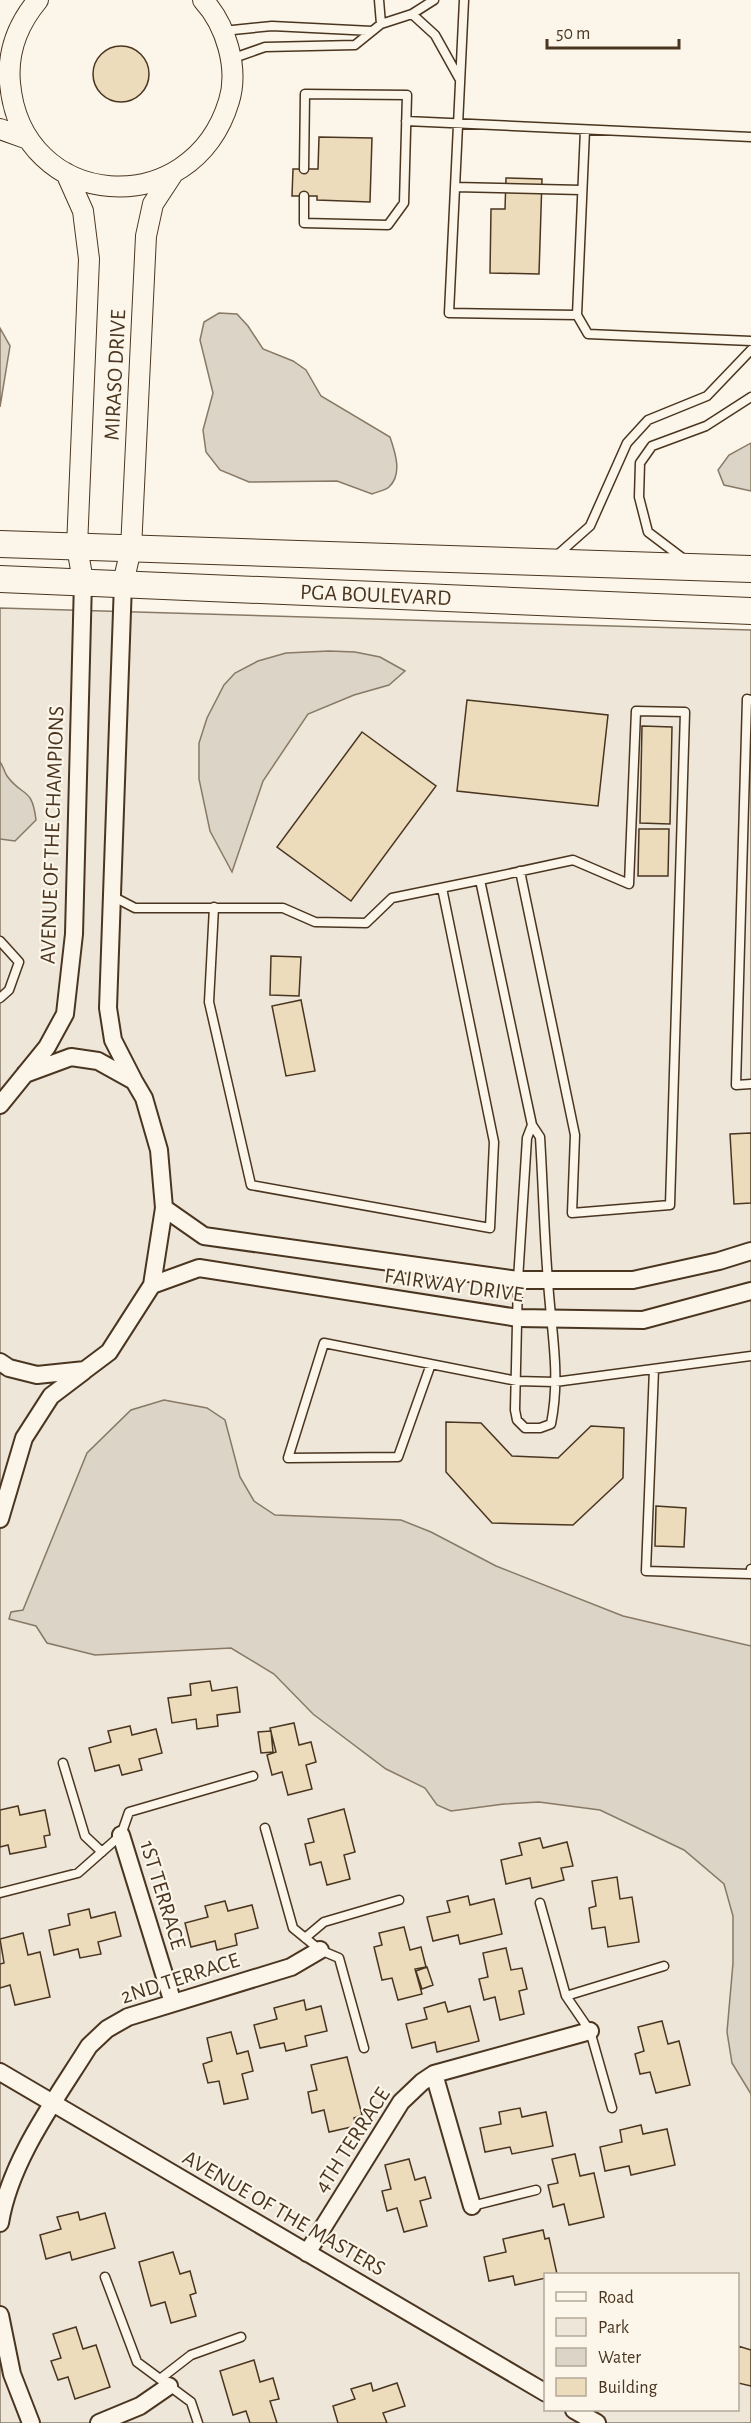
<svg xmlns="http://www.w3.org/2000/svg" width="751" height="2423" font-family="'Alegreya Sans',sans-serif">
	<rect width="100%" height="100%" fill="#fbf6e9"/>
	<!-- green -->
	<path fill="#ede6d9" stroke="#887966" stroke-width="1.5" fill-rule="evenodd" d="M0 608 751 630V2423H0ZM546 2274H738V2410H546Z"/>
	<!-- water -->
	<path fill="#dcd4c6" stroke="#887966" stroke-width="1.5" d="M107 74a14 14 0 1 1 28 0a14 14 0 1 1-28 0Z
		M219 313 237 314 248 326 263 349 293 361 306 370 321 396 390 437C395 452 403 474 389 487 386 490 377 492 372 494L337 481 249 482 220 470 206 452 203 430 213 393 200 340 204 322Z
		M0 328 10 346 0 407Z
		M751 443V491L724 485 718 470 729 455Z
		M329 651 355 652 380 657 405 671 389 685 354 695 308 714 263 781 232 872 210 831 199 779V743L207 718 224 685 235 673 258 661 286 653Z
		M0 762C3 766 4 771 7 776 23 798 32 786 36 820L15 841 0 839Z
		M164 1400 207 1408 225 1420 240 1477 254 1501 275 1515 401 1520 431 1532 496 1566 623 1616 751 1646V2094L732 2063 727 2032 733 1963V1916L724 1884 684 1850 600 1810 539 1802 504 1804 451 1811 437 1805 425 1788 386 1769 313 1714 274 1674 231 1648 95 1655 47 1643 36 1626 9 1619 11 1612 23 1610 87 1453 131 1410Z"/>
	<!-- building -->
	<path fill="#ecdcbc" stroke="#4a3520" stroke-width="1.5" d="M93 74a28 28 0 1 1 56 0a28 28 0 1 1-56 0Z
		M319 137 372 138 370 202 317 200V196H292L293 169H318Z
		M506 178 542 179 539 274 490 273 491 209H505Z
		M467 700 608 715 598 806 457 791Z
		M642 726 672 727 670 824 640 823Z
		M362 732 436 786 351 901 277 847Z
		M639 829H669L668 876H638Z
		M271 956 301 957 299 996 270 995Z
		M301 1000 315 1071 286 1076 272 1006Z
		M751 1133V1203L734 1204 730 1134Z
		M446 1422 481 1423 512 1456 558 1458 591 1426 624 1428 623 1478 573 1525 492 1523 446 1472Z
		M656 1506 686 1508 684 1547 655 1546Z
		M210 1681 212 1691 237 1687 240 1712 217 1715 218 1726 197 1729 196 1719 172 1723 168 1698 191 1695 190 1684Z
		M294 1723 299 1745 311 1742 316 1762 306 1765 312 1789 288 1795 282 1772 272 1775 267 1755 276 1752 270 1728Z
		M130 1726 132 1735 156 1729 162 1753 139 1759 142 1770 122 1775 119 1765 95 1771 89 1748 111 1742 108 1731Z
		M271 1731 273 1752 261 1753 258 1732Z
		M18 1806 20 1815 45 1810 50 1835 44 1836 46 1847 10 1854 8 1845 0 1847V1810Z
		M344 1809 355 1852 344 1855 350 1879 327 1885 321 1862 310 1865 305 1844 314 1842 308 1819Z
		M540 1838 543 1848 567 1842 573 1866 561 1868 564 1880 532 1888 530 1878 506 1884 501 1860 522 1855 519 1843Z
		M617 1877 620 1899 632 1897 639 1942 608 1947 605 1927 592 1929 589 1908 596 1906 592 1881Z
		M468 1896 470 1905 494 1899 502 1934 460 1944 458 1935 433 1941 427 1917 450 1912 447 1901Z
		M225 1901 228 1911 252 1905 258 1928 235 1934 237 1945 217 1950 215 1941 191 1947 185 1923 208 1917 205 1906Z
		M89 1909 91 1918 115 1912 121 1936 98 1942 101 1954 80 1958 78 1949 54 1955 49 1930 70 1925 68 1914Z
		M404 1927 410 1950 421 1947 426 1967 415 1969 422 1994 398 2000 392 1978 382 1980 374 1947 382 1945 379 1933Z
		M23 1933 28 1955 40 1952 50 1997 15 2005 10 1985 0 1988V1964L4 1963 0 1939Z
		M506 1948 511 1970 522 1968 527 1989 519 1991 524 2014 500 2020 495 1997 484 2000 479 1979 488 1977 483 1953Z
		M427 1967 433 1985 422 1989 416 1971Z
		M304 2000 306 2010 321 2006 327 2031 305 2036 307 2046 286 2051 284 2043 260 2048 254 2025 277 2019 274 2008Z
		M445 2002 448 2012 470 2006 479 2041 437 2052 435 2042 412 2048 406 2024 427 2019 424 2008Z
		M662 2021 668 2044 679 2041 690 2085 656 2093 650 2072 640 2074 635 2054 644 2051 638 2027Z
		M231 2032 237 2054 248 2051 253 2071 242 2074 248 2099 224 2104 219 2081 208 2083 203 2064 212 2061 207 2038Z
		M347 2057 362 2115 354 2118 356 2126 329 2132 324 2110 312 2113 308 2092 317 2090 311 2065Z
		M520 2108 522 2117 546 2112 553 2146 512 2154 510 2147 485 2152 480 2128 501 2124 499 2112Z
		M641 2125 643 2134 667 2129 675 2165 631 2175 629 2166 605 2171 600 2147 622 2142 620 2130Z
		M575 2154 580 2176 594 2173 604 2217 569 2225 564 2204 553 2207 548 2185 558 2183 552 2159Z
		M409 2159 415 2180 425 2177 431 2198 420 2201 427 2226 404 2232 397 2208 387 2211 382 2191 391 2189 385 2165Z
		M78 2212 80 2220 105 2213 115 2248 72 2260 70 2252 46 2259 40 2235 61 2229 57 2217Z
		M543 2230 545 2239 549 2238 557 2274H546V2278L515 2285 513 2276 489 2281 484 2257 506 2252 503 2239Z
		M173 2252 180 2274 190 2271 196 2293 190 2295 196 2316 171 2323 165 2302 151 2306 139 2262Z
		M76 2327 83 2349 96 2345 110 2387 75 2399 68 2377 58 2380 51 2361 61 2358 53 2334Z
		M738 2346 751 2350V2386L738 2383Z
		M254 2360 260 2382 273 2378 279 2399 270 2401 277 2423H250L246 2411 233 2415 220 2371Z
		M371 2383 373 2391 397 2383 405 2406 383 2413 387 2423H338L333 2406 355 2399 351 2389Z"/>
	<g fill="none" stroke-linecap="round" stroke-linejoin="round">
		<!-- service casing -->
		<g stroke="#4a3520" stroke-width="11">
			<path id="service" d="M379 0 381 24
				M464 0 449 313 577 315
				M412 14 435 35 459 78
				M223 31 272 26 372 31
				M231 59 265 47 355 45 381 24 412 14 434 0
				M406 121 751 137
				M585 130 577 315 588 334 751 341
				M304 169 305 94 407 95 404 203 388 225 304 223V196
				M455 187 581 190
				M555 557 590 526 627 443 648 420 707 396 751 350
				M685 560 648 532 639 497 640 463 652 446 706 426 751 397
				M751 700 747 699 736 1085 751 1084
				M480 880 573 860 629 884 636 711 685 712 670 1205 572 1213 575 1135 520 871
				M110 895 135 908H283L315 922 366 923 392 898 480 880 532 1125 540 1137C543 1185 544 1233 548 1281 551 1330 561 1374 551 1424L540 1428H525L517 1420 515 1410 518 1280 527 1138 532 1125
				M214 907 209 1002 251 1185 490 1228 494 1142 442 888
				M0 941 19 962 9 990 0 998
				M431 1364 398 1457 288 1458 324 1343 517 1381 555 1382 751 1356
				M654 1369 646 1571 751 1574V1569
				M63 1763 85 1836 102 1852
				M265 1828 293 1928 320 1950 339 1958 364 2048
				M0 1893 78 1873 121 1835 129 1812 253 1776
				M540 1903 566 1996 590 2031 612 2108
				M305 1938 324 1922 399 1900
				M566 1996 664 1966
				M472 2206 536 2190
				M105 2277 137 2362 191 2402 198 2423
				M160 2379 191 2355 241 2337"/>
		</g>
		<!-- minor casing -->
		<g stroke="#4a3520" stroke-width="20">
			<path id="minor" d="M123 583 108 1008 113 1040 134 1081
				M0 1105 47 1047 65 1014 74 934 83 581
				M164 1208 204 1236 518 1280H633L719 1261 751 1251
				M152 1285 199 1268 518 1318 643 1320 751 1291
				M0 1362 9 1368 37 1375 85 1370 109 1352 152 1285 164 1208 159 1150 144 1098 134 1081 98 1061 71 1057 25 1074
				M0 1519 24 1438 51 1396 84 1371
				M121 1835 173 2003
				M0 2072 546 2393
				M434 2074 472 2206
				M0 2223C10 2160 56 2099 89 2046L107 2029 128 2017 291 1967 320 1950
				M307 2253 401 2102 422 2082 434 2074 590 2031
				M0 2315 12 2374 31 2423
				M574 2410 597 2423
				M99 2423 140 2406 169 2386"/>
		</g>
		<!-- tertiary casing -->
		<g stroke="#4a3520" stroke-width="22">
			<path id="tertiary" d="M38 0C18 24 7 51 10 83 21 211 192 224 229 101 239 68 226 25 203 0
				M0 129 28 139
				M66 173 83 211 89 259 77 547 83 581
				M123 583 131 549 146 236 153 204 172 175"/>
		</g>
		<!-- primary casing -->
		<g stroke="#4a3520" stroke-width="28">
			<g id="primary">
				<path d="M0 544 751 569"/>
				<path id="s1" d="M0 579 751 611"/>
			</g>
		</g>
		<!-- service -->
		<use href="#service" stroke="#fbf6e9" stroke-width="8"/>
		<!-- minor -->
		<use href="#minor" stroke="#fbf6e9" stroke-width="16"/>
		<!-- tertiary -->
		<use href="#tertiary" stroke="#fbf6e9" stroke-width="20"/>
		<!-- primary -->
		<use href="#primary" stroke="#fbf6e9" stroke-width="26"/>
	</g>
	<g text-anchor="middle" dominant-baseline="central" stroke-width="4.5" stroke-linejoin="round" paint-order="stroke">
		<!-- street labels -->
		<g font-size="22" fill="#4a3520" stroke="#fbf6e9">
			<text transform="translate(115 375) rotate(-87)">MIRASO DRIVE</text>
			<text stroke="none"><textPath href="#s1" startOffset="376">PGA BOULEVARD</textPath></text>
			<text transform="translate(52 835) rotate(-88)">AVENUE OF THE CHAMPIONS</text>
			<text transform="translate(454 1285) rotate(8)">FAIRWAY DRIVE</text>
			<text transform="translate(163 1895) rotate(73)">1ST TERRACE</text>
			<text transform="translate(180 1978) rotate(-18)">2ND TERRACE</text>
			<text transform="translate(352 2140) rotate(-57)">4TH TERRACE</text>
			<text transform="translate(284 2213) rotate(30)">AVENUE OF THE MASTERS</text>
		</g>
	</g>
	<!-- legend -->
	<rect x="544" y="2273" width="195" height="138" fill="#fbf6e9" stroke="#b4a999" stroke-width="1.5"/>
	<rect x="556" y="2292" width="30" height="9" fill="#fbf6e9" stroke="#b4a999" stroke-width="1.5"/>
	<text x="598" y="2303" font-size="18" fill="#4a3520">Road</text>
	<rect x="556" y="2318" width="30" height="18" fill="#ede6d9" stroke="#b4a999" stroke-width="1.5"/>
	<text x="598" y="2333" font-size="18" fill="#4a3520">Park</text>
	<rect x="556" y="2348" width="30" height="18" fill="#dcd4c6" stroke="#b4a999" stroke-width="1.5"/>
	<text x="598" y="2363" font-size="18" fill="#4a3520">Water</text>
	<rect x="556" y="2378" width="30" height="18" fill="#ecdcbc" stroke="#b4a999" stroke-width="1.5"/>
	<text x="598" y="2393" font-size="18" fill="#4a3520">Building</text>
	<!-- scale -->
	<path d="M547 39v9h132v-9" fill="none" stroke="#4a3520" stroke-width="3"/>
	<text x="556" y="39" font-size="18" fill="#4a3520" stroke="#fbf6e9" stroke-width="4.5" paint-order="stroke">50 m</text>
</svg>
